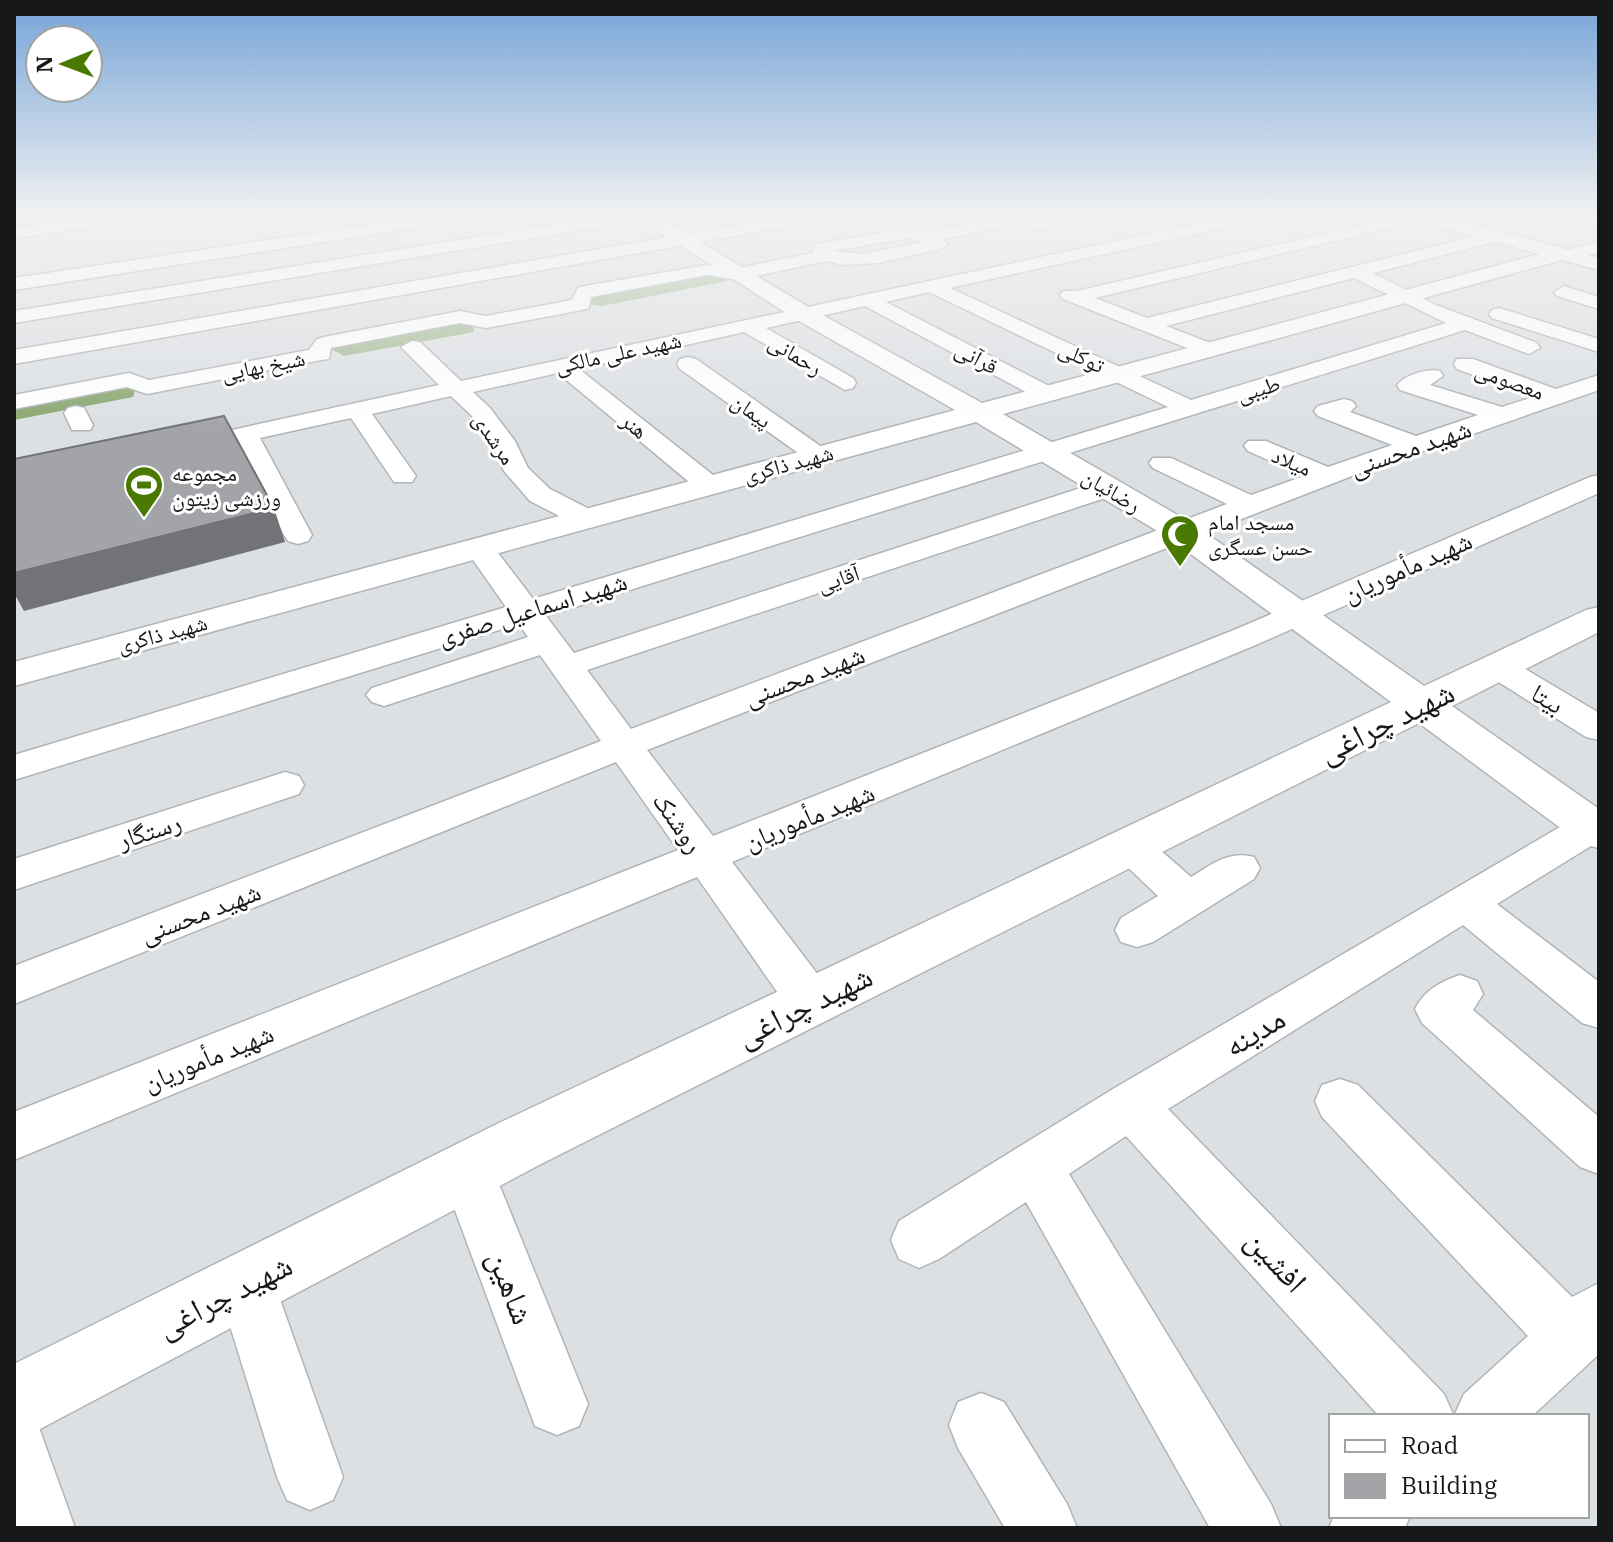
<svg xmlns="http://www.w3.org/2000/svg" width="1613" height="1542" font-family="'IBM Plex Serif','Noto Naskh Arabic',serif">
	<rect width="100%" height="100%" fill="#dde0e3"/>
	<!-- green -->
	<path fill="#a2b990" d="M709 273 728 278 727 281 602 306 593 305 589 301 591 294Z
		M459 320 473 324 474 332 344 356 331 349 336 345Z"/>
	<!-- forest -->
	<path fill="#88a76e" d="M125 385 136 387 133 397 14 420V407Z"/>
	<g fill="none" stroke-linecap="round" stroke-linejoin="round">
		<!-- minor casing -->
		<g stroke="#b1b4b7" stroke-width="3">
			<path id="minor" d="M128 213H170L162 218 14 238V228Z
				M191 213H207V215L199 220 193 218Z
				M448 213H487L479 218 14 290V278Z
				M627 213H664L656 218 14 323V311Z
				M808 213H843L835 218 14 364V350Z
				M1005 213H1025L1023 215C1049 221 1076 212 1102 213L1100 216 1041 229 1018 224 942 239 947 244 944 248 878 263 845 265 826 261 738 280 707 275 591 297 589 308 582 310 486 328 460 323 331 348 329 359 321 360 147 394 127 387 14 409V395L129 373 149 380 309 350 317 339 324 337 460 311 486 316 572 300 578 288 585 286 707 265 738 268 813 253 816 244 822 243 909 228 928 232 1001 218ZM909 238 924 242 861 254 833 251Z
				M1247 213H1277L1269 218 950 288 1191 400 1446 323 1354 278 1166 326 1213 344 1216 349 1213 354 1205 355 1063 299 1060 295 1063 291H1077L1414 213H1427V219L1095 298 1147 318 1496 231 1504 236 1502 240 1373 273 1436 305 1537 343 1540 348 1529 354 1465 330 546 616 574 653 1099 482H1117L1121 488 1117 494 587 670 631 729 1227 504 1153 468 1149 463 1153 458H1171L1251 495 1304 476 1248 451 1244 446 1248 441H1266L1328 467 1392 445 1318 416 1314 411 1318 406 1344 399 1352 401 1356 406 1350 412 1416 436 1478 415 1400 390 1397 385C1405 375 1427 368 1440 371L1443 376 1430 385 1502 407 1533 397 1457 369 1454 364 1457 359H1473L1556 389 1599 375V390L1352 476 647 750 713 836 1234 630 1590 477 1599 475V493L1258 644 732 862 828 988 835 1002 828 1016 811 1021 794 1016 697 877 14 1160V1112L678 850 616 762 14 1004V966L601 741 540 655 384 706 372 702 366 695 372 688 528 637 519 624 14 780V755L506 607 464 547 469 541 479 538 489 541 533 599 1168 407 929 292 886 302 1053 388 1057 393 1053 398H1037L865 306 766 328 853 378 856 383 853 388 845 390 744 332 579 369 718 479 722 485 718 491H700L558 373 473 392 490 408 515 441 528 468 550 489 595 512 599 518 595 524 585 526 575 524 530 501 504 471 490 441 474 418 451 396 372 414 416 476 412 482H394L351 418 260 438 312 535 308 541 298 544 288 541 284 535 237 443 185 455 176 452 172 447 176 442 439 385 401 347 412 341 420 342 461 381Z
				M1599 242V252L1568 260 1559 255 1562 251Z
				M1564 286 1599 297V309L1557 296 1554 292Z
				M1499 308 1599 339V352L1492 318 1489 314 1492 310Z
				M688 357 696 359 826 450 830 455 826 460H808L680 369 677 364 680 359Z
				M76 406 84 408 93 425 90 430H72L64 413 68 408Z
				M1498 657 1510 660 1599 713V740L1586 737 1486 674 1481 667 1486 660Z
				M285 772 299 776 304 785 299 794 14 890V859Z
				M1591 813 1599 815V841L1497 904 1599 982V1028L1582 1023 1463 925 1168 1109 1444 1394 1454 1416H1379L1126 1136 1069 1174 1271 1504 1281 1528H1210L1026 1202 939 1259 919 1268 899 1259 891 1240 899 1221 1113 1089 1577 817Z
				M1130 832 1144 836 1191 877C1212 864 1229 850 1254 857L1260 868 1254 879 1153 942 1137 947 1121 942 1115 930 1121 918 1158 896 1116 856 1110 846 1116 836Z
				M1460 975 1477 981 1483 994 1473 1010 1599 1117V1174L1580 1167 1422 1023 1415 1009C1425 990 1440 982 1460 975Z
				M1340 1079 1358 1085 1572 1297 1599 1283V1354L1532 1416H1454L1464 1394 1528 1336 1322 1117 1315 1101 1322 1085Z
				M467 1145 486 1152 588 1404 579 1426 557 1435 535 1426 440 1170 448 1152Z
				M246 1255 267 1263 343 1477 333 1500 310 1510 287 1500 277 1477 217 1284 225 1263Z
				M981 1393 1004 1402 1067 1504 1077 1528H1005L958 1448 949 1425 958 1402Z
				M14 1413 37 1422 75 1528H14Z
				M1334 1516H1410L1405 1528H1329Z"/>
		</g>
		<!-- tertiary casing -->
		<g stroke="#b1b4b7" stroke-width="3">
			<path id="tertiary" d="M630 213H652L810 308 982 403 1555 250H1569L1572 254 1569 258 1003 414 1193 524 1424 686 1586 610 1599 607V632L1452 706 1599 809V848L1582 844 1419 723 541 1164 40 1429 14 1439V1364L497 1124 1391 702 1169 538 976 422 14 686V662L955 410 794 318Z"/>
		</g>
		<!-- secondary casing -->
		<g stroke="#b1b4b7" stroke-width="3">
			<path id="secondary" d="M1401 213H1431L1599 258V270L1403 217Z"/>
		</g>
		<!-- minor -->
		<use href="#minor" fill="#fff" fill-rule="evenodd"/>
		<!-- tertiary -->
		<use href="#tertiary" fill="#fff" fill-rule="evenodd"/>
		<!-- secondary -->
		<use href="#secondary" fill="#fff" fill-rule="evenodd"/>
	</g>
	<!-- shaded-wall -->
	<path fill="#717376" d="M274 508 285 542 24 611 14 593V573Z"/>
	<!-- building -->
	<path fill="#a2a4a8" stroke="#717376" stroke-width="2" d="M224 416 274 508 14 573V459Z"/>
	<!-- sky -->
	<linearGradient id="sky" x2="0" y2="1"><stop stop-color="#77a4d8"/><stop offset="0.5" stop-color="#f0f1f2"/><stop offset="1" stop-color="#f0f1f2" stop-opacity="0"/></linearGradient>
	<rect width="1613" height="429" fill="url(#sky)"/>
	<!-- icons -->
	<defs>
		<g id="stadium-pin" transform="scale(2)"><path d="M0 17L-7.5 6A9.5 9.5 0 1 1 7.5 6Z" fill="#497900" stroke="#fff"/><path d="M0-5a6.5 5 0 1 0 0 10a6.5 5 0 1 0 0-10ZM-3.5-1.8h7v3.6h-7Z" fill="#fff"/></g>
		<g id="mosque-pin" transform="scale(2)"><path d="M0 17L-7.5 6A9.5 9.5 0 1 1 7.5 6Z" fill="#497900" stroke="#fff"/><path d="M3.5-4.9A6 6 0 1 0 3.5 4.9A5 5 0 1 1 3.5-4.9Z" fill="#fff"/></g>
	</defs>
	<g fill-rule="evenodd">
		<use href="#stadium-pin" x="144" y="485"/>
		<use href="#mosque-pin" x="1180" y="534"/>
	</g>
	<g text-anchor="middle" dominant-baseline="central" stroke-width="6" stroke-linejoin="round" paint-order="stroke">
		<!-- far-street labels -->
		<g font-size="22" fill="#171819" stroke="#fff">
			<text transform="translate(618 352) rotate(-12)">شهید علی مالکی</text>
			<text transform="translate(796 354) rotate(31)">رحمانی</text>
			<text transform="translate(1082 356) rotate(25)">توکلی</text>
			<text transform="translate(977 357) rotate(28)">قرآنی</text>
			<text transform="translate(263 365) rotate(-11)">شیخ بهایی</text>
			<text transform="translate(1510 380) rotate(20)">معصومی</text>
			<text transform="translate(1258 388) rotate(-17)">طیبی</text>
			<text transform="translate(752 410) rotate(35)">پیمان</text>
			<text transform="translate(635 425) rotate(39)">هنر</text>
			<text transform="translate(495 438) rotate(56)">مرشدی</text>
			<text transform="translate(1292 461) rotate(23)">میلاد</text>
			<text transform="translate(788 463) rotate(-15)">شهید ذاکری</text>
			<text transform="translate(1112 490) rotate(31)">رضائیان</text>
			<text transform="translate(838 578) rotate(-18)">آقایی</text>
			<text transform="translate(162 633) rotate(-15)">شهید ذاکری</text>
		</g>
		<!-- far-poi labels -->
		<g font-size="22" fill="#171819" stroke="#fff" text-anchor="start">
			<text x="172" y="472">مجموعه<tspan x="172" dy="25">ورزشی زیتون</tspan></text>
			<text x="1208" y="521">مسجد امام<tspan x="1208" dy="25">حسن عسگری</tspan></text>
		</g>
		<!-- street labels -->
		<g font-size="26" fill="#171819" stroke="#fff">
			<text transform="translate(1410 447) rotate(-19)">شهید محسنی</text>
			<text transform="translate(1407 566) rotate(-24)">شهید مأموریان</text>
			<text transform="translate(532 608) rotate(-17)">شهید اسماعیل صفری</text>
			<text transform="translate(804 675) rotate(-21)">شهید محسنی</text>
			<text transform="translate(1548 698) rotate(31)">بیتا</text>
			<text transform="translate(809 816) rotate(-22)">شهید مأموریان</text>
			<text transform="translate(679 822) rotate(55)">روشنک</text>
			<text transform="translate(149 830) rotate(-18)">رستگار</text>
			<text transform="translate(200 912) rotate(-21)">شهید محسنی</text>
			<text transform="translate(208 1057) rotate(-22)">شهید مأموریان</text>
		</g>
		<!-- near-street labels -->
		<g font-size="32" fill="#171819" stroke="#fff">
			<text transform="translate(1386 721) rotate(-26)">شهید چراغی</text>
			<text transform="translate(804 1005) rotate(-26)">شهید چراغی</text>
			<text transform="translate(1254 1031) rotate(-31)">مدینه</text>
			<text transform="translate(1277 1260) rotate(47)">افشین</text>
			<text transform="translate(512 1287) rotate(69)">شاهین</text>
			<text transform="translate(224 1295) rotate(-27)">شهید چراغی</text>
		</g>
	</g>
	<!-- border -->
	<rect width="1613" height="1542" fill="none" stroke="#171819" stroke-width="32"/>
	<!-- legend -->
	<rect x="1329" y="1414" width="260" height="104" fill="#ffffff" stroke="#a2a3a3" stroke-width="2"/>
	<rect x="1345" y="1440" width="40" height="12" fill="#ffffff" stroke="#a2a3a3" stroke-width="2"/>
	<text x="1401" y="1454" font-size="24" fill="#171819">Road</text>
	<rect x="1345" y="1474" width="40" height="24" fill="#a2a4a8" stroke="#a2a3a3" stroke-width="2"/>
	<text x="1401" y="1494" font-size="24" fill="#171819">Building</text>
	<!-- north arrow -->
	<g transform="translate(64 64) rotate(269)"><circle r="38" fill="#ffffff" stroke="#a2a3a3" stroke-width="2"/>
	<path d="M0-6L14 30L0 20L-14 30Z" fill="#497900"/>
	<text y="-12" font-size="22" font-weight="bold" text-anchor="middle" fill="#171819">N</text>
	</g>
</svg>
